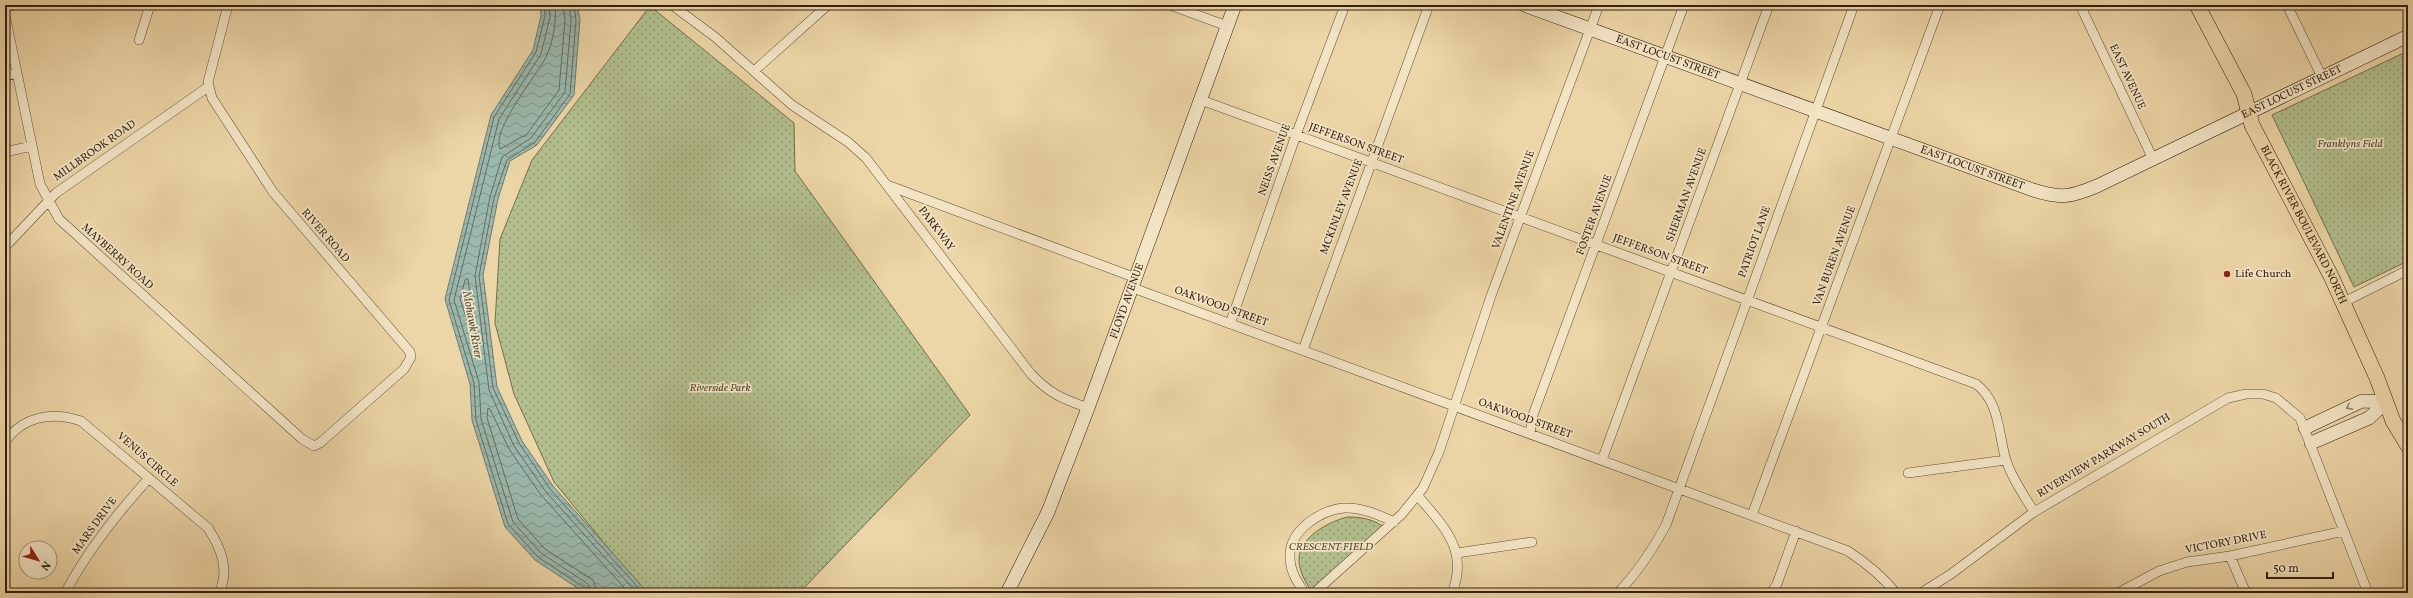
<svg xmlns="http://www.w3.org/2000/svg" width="2413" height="598" font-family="Vollkorn,serif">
	<defs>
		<pattern id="park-dots" width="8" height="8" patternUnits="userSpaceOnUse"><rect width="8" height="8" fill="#b2be8c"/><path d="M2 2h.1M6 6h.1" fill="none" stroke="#919a71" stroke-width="1.8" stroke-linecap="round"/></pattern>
		<pattern id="water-waves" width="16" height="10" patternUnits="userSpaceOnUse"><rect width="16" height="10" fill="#9ab8ad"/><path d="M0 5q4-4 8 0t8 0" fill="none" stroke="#7e958b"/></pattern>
	</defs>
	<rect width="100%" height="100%" fill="#ecd5a6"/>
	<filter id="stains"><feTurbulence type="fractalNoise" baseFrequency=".005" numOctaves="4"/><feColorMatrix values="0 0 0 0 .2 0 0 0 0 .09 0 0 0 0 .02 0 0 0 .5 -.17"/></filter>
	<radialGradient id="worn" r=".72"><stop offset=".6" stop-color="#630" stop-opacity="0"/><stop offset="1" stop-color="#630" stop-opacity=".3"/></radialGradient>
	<!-- park -->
	<path fill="url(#park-dots)" stroke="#726f4e" d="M650 6 794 123 795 171 970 415 799 593H645L554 482 514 394 495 323 500 239 532 160Z
		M2408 51V261L2354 287 2272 115Z
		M1347 517C1361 517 1375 519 1386 529L1312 593C1309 586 1303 579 1301 571 1290 542 1325 523 1347 517Z"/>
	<!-- water -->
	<path fill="url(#water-waves)" stroke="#717b6e" d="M540 5H577L580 19 574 95 537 145 510 161 498 199 483 275 497 387 522 441 553 486 648 593H585L535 560 505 527 472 420 470 384 445 299 491 115 533 50 541 16Z"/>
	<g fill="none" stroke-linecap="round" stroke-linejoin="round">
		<!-- shore -->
		<path stroke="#666c5e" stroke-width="1" d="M544 5 545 16 536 52 494 117 449 300 474 383 476 420 508 524 538 557 585 588 587 593
			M549 5 550 17 541 54 499 119 454 300 479 382 481 419 513 522 541 553 588 584 592 593
			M555 5C557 21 553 42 546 57 537 75 491 130 500 149L527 134 559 90 565 20 563 5
			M569 5 571 20 565 92 531 138 502 157 490 197 475 276 489 390 514 446 546 492 637 593
			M574 5 576 20 570 94 535 142 507 160 494 198 479 276 493 388 519 443 550 489 643 593
			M468 279 476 338 474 341 460 299 465 280Z
			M598 593 593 580 545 549 518 519 487 418 488 408 490 409 509 449 541 495 629 593"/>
		<!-- street casing -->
		<g stroke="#614d35" stroke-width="10">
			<path id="street" d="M672 5 715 37 792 105 848 142 866 158 1031 374C1050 394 1063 399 1088 408
				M1170 5 1227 26
				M2080 5 2153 159
				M2287 5 2322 77
				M5 7 16 5
				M5 15 40 184 59 219 302 439 314 446 320 443 404 369 411 357 410 352 273 192 212 98 208 82 228 5
				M139 40 150 5
				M754 71 828 5
				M5 76 17 73
				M1201 100 1976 384C2000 402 1998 433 2006 460 2012 479 2024 495 2034 512
				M5 152 32 146
				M887 185 1136 278
				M5 247 56 193 208 87
				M1133 288 1848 551C1866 563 1882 576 1896 593
				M2342 303 2408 270
				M1230 324 1296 135 1345 5
				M1303 350 1429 5
				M1530 433 1533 415 1684 5
				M5 442C23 416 53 411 81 421L208 528C221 548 230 570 219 593
				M1602 460 1769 5
				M1908 473 2006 460
				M1418 496C1444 527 1469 550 1452 593
				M1752 515 1940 5
				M1457 553 1532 542
				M2230 556 2246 593
				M65 593C88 550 117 514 149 478
				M1305 593C1297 582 1290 571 1290 557 1289 530 1321 510 1344 508 1362 507 1379 515 1394 522
				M1314 593 1402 514 1423 488 1439 452 1491 296 1599 5
				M1618 593C1638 572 1652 551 1666 525L1854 5
				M1771 593 1777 584 1796 531
				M1921 593 1951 574 2034 512 2228 398 2246 394H2263L2276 398 2300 418 2368 593
				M2118 593 2159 571 2187 562 2230 556 2344 531"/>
		</g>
		<!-- secondary casing -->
		<g stroke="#33200f" stroke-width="14">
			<g id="secondary">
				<path id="s1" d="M1524 5 2033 190C2061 199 2071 197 2097 186L2408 36"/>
				<path d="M2305 428 2362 401 2386 402"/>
				<path d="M2311 443 2369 418 2386 402"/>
				<path id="s2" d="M1007 593 1048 512 1088 408 1235 5"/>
			</g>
		</g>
		<!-- primary casing -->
		<g stroke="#33200f" stroke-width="16">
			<g id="primary">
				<path id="s3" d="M2197 5 2244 94 2252 125 2331 276 2377 378 2393 421 2408 446"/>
			</g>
		</g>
		<!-- street -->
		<use href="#street" stroke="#f3e4c5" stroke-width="9"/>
		<!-- secondary -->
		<use href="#secondary" stroke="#f3e4c5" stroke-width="13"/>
		<!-- primary -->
		<use href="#primary" stroke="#ecd5a6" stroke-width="15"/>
	</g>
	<!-- one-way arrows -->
	<defs><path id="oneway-chevron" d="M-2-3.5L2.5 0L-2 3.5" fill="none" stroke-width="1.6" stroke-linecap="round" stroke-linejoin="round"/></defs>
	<use stroke="#93826a" href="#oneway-chevron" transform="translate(2349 407) rotate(154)"/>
	<!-- markers -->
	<circle fill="#8f2418" stroke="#f3e4c5" stroke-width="1.5" cx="2227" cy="274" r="4"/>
	<g text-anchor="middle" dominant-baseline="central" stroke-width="3.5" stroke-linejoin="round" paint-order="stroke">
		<!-- street labels -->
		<g font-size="11" fill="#33200f" stroke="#f3e4c5">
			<text stroke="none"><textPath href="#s1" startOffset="153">EAST LOCUST STREET</textPath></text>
			<text transform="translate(2127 77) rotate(65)">EAST AVENUE</text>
			<text stroke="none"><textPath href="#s1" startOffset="824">EAST LOCUST STREET</textPath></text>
			<text transform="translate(1356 144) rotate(20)">JEFFERSON STREET</text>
			<text transform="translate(95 151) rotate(-35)">MILLBROOK ROAD</text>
			<text transform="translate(1275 160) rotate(-70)">NEISS AVENUE</text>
			<text stroke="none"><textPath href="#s1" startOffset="477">EAST LOCUST STREET</textPath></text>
			<text transform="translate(1687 195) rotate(-70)">SHERMAN AVENUE</text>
			<text transform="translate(1514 200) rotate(-70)">VALENTINE AVENUE</text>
			<text transform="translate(1342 207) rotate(-69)">MCKINLEY AVENUE</text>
			<text transform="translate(1595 215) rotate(-70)">FOSTER AVENUE</text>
			<text stroke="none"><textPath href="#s3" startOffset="245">BLACK RIVER BOULEVARD NORTH</textPath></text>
			<text transform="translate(936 229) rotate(53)">PARKWAY</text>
			<text transform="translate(325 236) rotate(49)">RIVER ROAD</text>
			<text transform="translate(1755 242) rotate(-70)">PATRIOT LANE</text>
			<text transform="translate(1660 255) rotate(20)">JEFFERSON STREET</text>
			<text transform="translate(1835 256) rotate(-70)">VAN BUREN AVENUE</text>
			<text transform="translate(117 257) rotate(42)">MAYBERRY ROAD</text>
			<text stroke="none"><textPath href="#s2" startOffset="316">FLOYD AVENUE</textPath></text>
			<text transform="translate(1221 307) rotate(20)">OAKWOOD STREET</text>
			<text transform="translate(1525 419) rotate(20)">OAKWOOD STREET</text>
			<text transform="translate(2104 456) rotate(-31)">RIVERVIEW PARKWAY SOUTH</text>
			<text transform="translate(147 460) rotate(41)">VENUS CIRCLE</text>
			<text transform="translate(95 526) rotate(-54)">MARS DRIVE</text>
			<text transform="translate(2226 543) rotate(-11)">VICTORY DRIVE</text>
		</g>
		<!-- park labels -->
		<g font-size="11" font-style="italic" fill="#53482e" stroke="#f3e4c5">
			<text x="2350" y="144">Franklyns Field</text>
			<text x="720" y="388">Riverside Park</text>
			<text x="1331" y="547">CRESCENT FIELD</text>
		</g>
		<!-- poi labels -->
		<g font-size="11" fill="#33200f" stroke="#f3e4c5" text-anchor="start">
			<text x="2235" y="274">Life Church</text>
		</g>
		<!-- water labels -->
		<g font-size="12" font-style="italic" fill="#524e3e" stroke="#f3e4c5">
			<text transform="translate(472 325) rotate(80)">Mohawk River</text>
		</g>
	</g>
	<!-- margin -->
	<rect width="2413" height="598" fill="none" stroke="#ecd5a6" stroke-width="20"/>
	<rect x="6" y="6" width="2401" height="586" fill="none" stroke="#33200f" stroke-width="2"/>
	<rect x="10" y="10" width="2393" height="578" fill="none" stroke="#33200f"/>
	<!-- north arrow -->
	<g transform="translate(38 560) rotate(127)"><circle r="19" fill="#f3e4c5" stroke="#a6967c"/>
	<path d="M0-3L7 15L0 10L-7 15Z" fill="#8f2418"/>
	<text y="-6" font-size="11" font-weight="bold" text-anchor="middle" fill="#33200f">N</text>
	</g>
	<!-- scale -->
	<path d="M2267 572v6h66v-6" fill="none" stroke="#33200f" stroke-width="2"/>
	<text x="2273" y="572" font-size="12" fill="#33200f" stroke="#f3e4c5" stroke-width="3" paint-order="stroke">50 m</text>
	<rect width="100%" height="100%" filter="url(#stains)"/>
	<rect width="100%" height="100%" fill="url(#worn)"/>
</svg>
